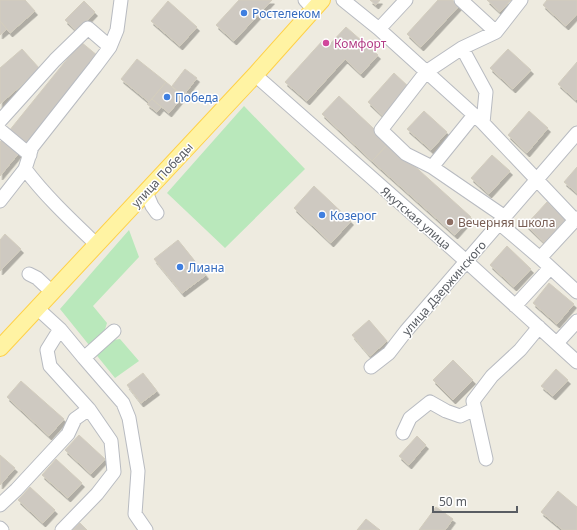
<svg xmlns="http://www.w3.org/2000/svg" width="577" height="530" font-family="'Noto Sans',sans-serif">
	<defs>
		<filter id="shadow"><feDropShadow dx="2.5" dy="4" stdDeviation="0" flood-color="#0004"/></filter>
	</defs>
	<rect width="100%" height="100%" fill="#eeebe0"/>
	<!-- green -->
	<path fill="#b9e8bb" d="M244 106 305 169 225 248 167 193Z
		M129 230 139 257 93 306 107 323 103 336 89 345 60 309Z
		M120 339 139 361 115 378 94 352 107 341Z"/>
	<!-- building -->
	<path fill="#cec9c1" stroke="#d3cdbe" filter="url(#shadow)" d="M0 0H25L35 11 10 33 0 21Z
		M239 0H272L234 41 216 25Z
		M370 0H380L376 5Z
		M438 0H452L459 6 421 47 407 34Z
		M487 0H511L500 12Z
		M547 0H577V14L566 26 543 5Z
		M84 1 95 12 77 31 65 20Z
		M168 1 197 27 180 46 151 21Z
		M0 21 7 29 0 35Z
		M346 27 378 55 361 74 345 59 307 101 285 82 324 39 330 44Z
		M81 42 98 56 26 145 9 131Z
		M22 49 40 69 0 104V68Z
		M508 49 531 70 513 89 490 68Z
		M137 59 166 82 149 102 121 79Z
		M577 62V99L576 100 558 84Z
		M185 69 197 78 183 96 172 86Z
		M394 73 410 88 383 116 368 102Z
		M166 82 183 96 169 113 152 99Z
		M339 96 389 143 372 161 322 114Z
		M152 99 161 107 157 112 147 104Z
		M424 111 447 132 431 150 407 129Z
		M529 111 548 128 527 153 508 135Z
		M3 139 19 153 0 176V142Z
		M389 143 471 217 455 235 372 161Z
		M492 155 510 171 489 194 471 178Z
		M577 167V193L564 182Z
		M314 186 351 221 331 243 294 208Z
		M547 202 567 221 546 244 526 225Z
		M5 234 21 249 0 271V240Z
		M178 240 206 275 182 293 154 259Z
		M507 246 531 269 514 287 490 265Z
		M549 283 574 304 557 324 533 303Z
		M369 320 387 341 370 356 352 335Z
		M453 360 473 380 453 400 433 380Z
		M556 369 568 380 553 396 541 386Z
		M143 373 157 391 141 403 127 385Z
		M21 381 64 419 49 436 7 397Z
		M79 435 105 459 91 474 65 450Z
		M417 436 426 445 409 465 399 456Z
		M0 455 15 468 0 485Z
		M56 459 82 483 68 498 42 475Z
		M30 487 55 510 43 523 18 500Z
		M558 491 577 507V530H563L541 512Z
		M436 507 453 519 445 530H419Z
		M366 519 380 530H357Z
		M80 523 87 530H73Z"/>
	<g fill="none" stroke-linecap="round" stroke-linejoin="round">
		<!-- minor casing -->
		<g stroke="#b8bbc1" stroke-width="15">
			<path id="minor" d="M305 0 314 10
				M343 0 379 29 483 123 575 220
				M461 0 496 32
				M379 29 406 0
				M462 48 486 92 483 123
				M255 75 466 261 577 362
				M0 121 55 60 88 28 110 47
				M0 130 30 155
				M432 167 474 115
				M146 192 152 206 157 213
				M0 201 25 169
				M505 217 432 167 406 154 381 130 426 72 462 48 496 32 521 0
				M499 223 540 258 577 292
				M97 245C72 221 46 197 25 169L32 147 95 67 110 47 117 30 121 0
				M540 258 577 218
				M29 274 37 278 52 292
				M515 306 550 268
				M37 308 60 329 84 358 123 403 129 418 138 471 135 514 146 530
				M60 329 47 350 50 366 89 409 111 441 114 472 97 494 62 530
				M557 343 577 321
				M84 358 114 331
				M371 367 389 353 406 331 577 133
				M403 433 410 418 430 402 446 411 460 416 475 409
				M486 459 473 401 492 376 520 350 539 327
				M0 505 16 490 68 434 75 419 89 409
				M0 528 2 530"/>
		</g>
		<!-- major casing -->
		<g stroke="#ffd148" stroke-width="18">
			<path id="major" d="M0 348 255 75 322 0"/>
		</g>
		<!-- minor -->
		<use href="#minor" stroke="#fff" stroke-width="13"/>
		<!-- major -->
		<use href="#major" stroke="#fff3a3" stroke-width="16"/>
	</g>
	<!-- markers -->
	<g fill="#3f7fe0" stroke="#fff" stroke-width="1.5">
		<circle cx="244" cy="13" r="4"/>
		<circle cx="167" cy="97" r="4"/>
		<circle cx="322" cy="215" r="4"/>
		<circle cx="180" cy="267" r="4"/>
	</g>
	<circle fill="#d1479c" stroke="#fff" stroke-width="1.5" cx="326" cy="43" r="4"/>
	<circle fill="#8d6e63" stroke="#fff" stroke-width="1.5" cx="450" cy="222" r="4"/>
	<g text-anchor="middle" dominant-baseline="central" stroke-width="3" stroke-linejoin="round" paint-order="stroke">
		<!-- shop labels -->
		<g font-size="12" fill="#366cbe" stroke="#fff" text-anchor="start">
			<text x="252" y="13">Ростелеком</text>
			<text x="175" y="97">Победа</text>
			<text x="330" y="215">Козерог</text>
			<text x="188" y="267">Лиана</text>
		</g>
		<!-- hotel labels -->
		<g font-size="12" fill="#b23c85" stroke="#fff" text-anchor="start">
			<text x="334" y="43">Комфорт</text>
		</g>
		<!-- street labels -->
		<g font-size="12" fill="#595d63" stroke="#fff">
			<text transform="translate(162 175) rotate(-47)">улица Победы</text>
			<text transform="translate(416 218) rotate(41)">Якутская улица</text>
			<text transform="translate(444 288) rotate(-49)">улица Дзержинского</text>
		</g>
		<!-- education labels -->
		<g font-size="12" fill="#785e54" stroke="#fff" text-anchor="start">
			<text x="458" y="222">Вечерняя школа</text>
		</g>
	</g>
	<!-- scale -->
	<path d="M433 506v6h84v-6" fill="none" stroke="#595d63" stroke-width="2"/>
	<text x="439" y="506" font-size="12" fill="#595d63" stroke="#ffffff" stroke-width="3" paint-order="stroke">50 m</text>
</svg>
